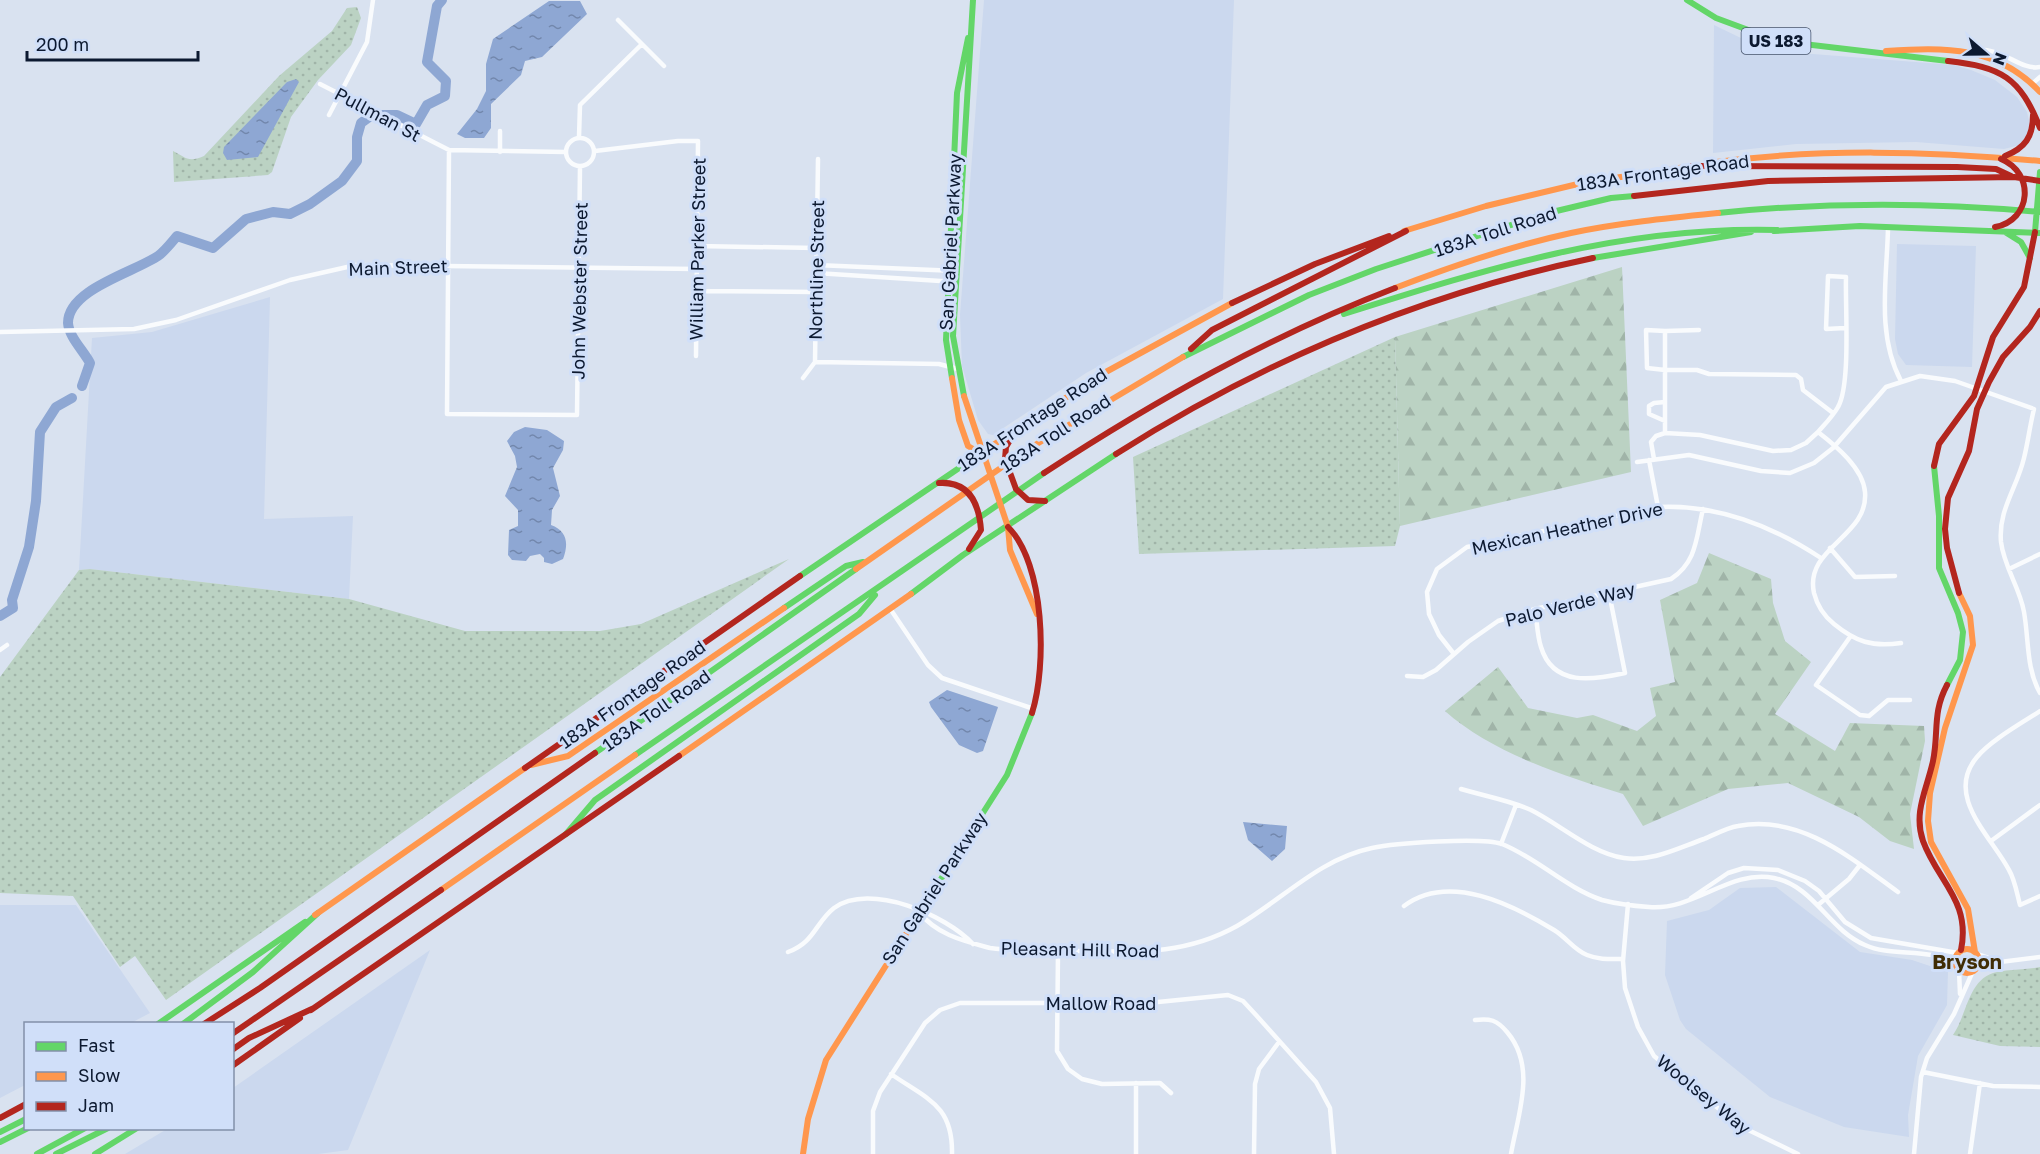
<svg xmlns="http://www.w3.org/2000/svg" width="2040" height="1154" font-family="'Golos Text',sans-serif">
	<defs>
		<pattern id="grass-dots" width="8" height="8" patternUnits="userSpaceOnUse" patternTransform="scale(1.5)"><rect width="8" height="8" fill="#bbd2c3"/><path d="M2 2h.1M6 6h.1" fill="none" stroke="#a0b4a8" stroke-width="1.8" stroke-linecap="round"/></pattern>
		<pattern id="forest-firs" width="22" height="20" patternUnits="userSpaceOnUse" patternTransform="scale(1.5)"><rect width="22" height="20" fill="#bbd2c3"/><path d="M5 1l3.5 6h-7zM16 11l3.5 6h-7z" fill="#a0b4a8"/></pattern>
		<pattern id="water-ripples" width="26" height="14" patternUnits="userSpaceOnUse" patternTransform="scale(1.5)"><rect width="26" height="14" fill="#8ea7d3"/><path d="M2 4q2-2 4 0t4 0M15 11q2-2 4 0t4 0" fill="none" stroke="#7287ac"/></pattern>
	</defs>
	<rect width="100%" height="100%" fill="#d9e2f0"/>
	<!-- built -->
	<path fill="#cbd8ee" d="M984 0H1234L1223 299 1086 373 993 435 988 434 978 420 962 366 960 315Z
		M1714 25 1745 40 1800 53 1954 65 1971 70 1995 80 2017 97 2027 112 2030 125 2028 137 2020 145 2004 149 1916 142 1796 144 1713 153Z
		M1897 244 1976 246 1972 367 1906 365 1898 354 1895 339Z
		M270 297 264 519 353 516 349 599 90 569 79 570 92 338 152 332Z
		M1776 887 1860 952 1912 960 1948 972 1947 1005 1918 1056 1908 1115 1909 1137 1844 1127 1770 1097 1686 1029 1680 1020 1665 975 1667 921 1709 910 1740 888Z
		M0 905H76L150 1013 131 1023 26 1024 25 1085 0 1098Z
		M430 950 348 1150 318 1154H125L167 1129 232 1128 233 1088Z"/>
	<!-- grass -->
	<path fill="url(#grass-dots)" d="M357 7 361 18 351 45 318 80 291 117 272 172 268 175 174 182 173 151C185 157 188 163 204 156L279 76 332 31 347 8Z
		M1395 337 1400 526 1395 546 1139 554 1133 457Z
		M789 559 166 1000 135 956 120 967 73 896 0 893V677L79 570 90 569 349 599 465 631H600L641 624Z
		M2040 967V1047L2000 1046 1953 1035C1968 1013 1968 978 1997 972 2011 969 2026 970 2040 967Z"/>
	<!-- forest -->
	<path fill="url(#forest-firs)" d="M1622 267 1631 472 1400 526 1395 337Z
		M1709 553 1771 579 1773 603 1785 641 1811 662 1775 714 1835 751 1850 723 1924 726 1925 741 1910 814 1914 849 1890 841 1859 817 1788 783 1728 789 1643 826 1623 794C1564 776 1492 753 1445 711L1498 667 1528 708 1577 718 1593 715 1637 731 1656 716 1650 688 1675 682 1660 600 1697 583Z"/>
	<!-- water -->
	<path fill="url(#water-ripples)" d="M549 1H580L587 14 542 57 525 61 521 75 491 104V128L484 138H465L457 134 477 109 486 91V64L493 39Z
		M296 79 299 82 258 157 227 160 223 153 224 147 287 82Z
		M525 427 547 430 564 441 563 450 553 468 560 496 552 510 551 525C567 531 569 543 563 559L552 564 544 562V558L540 554 530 556 526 561 512 560 508 555 509 530 518 526V510L505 496 517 467 515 456 507 441 514 432Z
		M947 690 998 707 983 751 977 753 959 745 931 707 929 702Z
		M1243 822 1287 826 1285 849 1272 861 1248 840Z"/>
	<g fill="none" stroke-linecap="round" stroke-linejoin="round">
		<!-- river -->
		<path stroke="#8ea7d3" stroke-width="10" d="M82 386 90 363C83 350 69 337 68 323 68 289 135 272 158 256 165 251 171 243 177 236L213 248 246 219 273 212 290 214 310 204 342 181 357 161V137L361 123 372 115H397L416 124 427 105 445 96 446 81 427 62 437 6 442 0
			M0 616 13 608 12 600 29 547 36 501 40 432 56 407 72 398"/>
		<!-- street -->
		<path stroke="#f9fbfd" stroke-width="4.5" d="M618 20 664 66
			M1972 51C2000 44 2019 71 2040 67
			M2033 83 2040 77
			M320 84 449 150 566 152
			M329 115 367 42 373 0
			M579 137 580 105 642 44
			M566 152a14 14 0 1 1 28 0a14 14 0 1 1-28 0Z
			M449 150 447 414 577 415 580 166
			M595 151 678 141H698L696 356
			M500 152V131
			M1888 228C1887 278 1876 335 1901 381
			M697 246 816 248
			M816 265 957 271
			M816 273 956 282
			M697 291 816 292
			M1845 328 1826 329 1828 276 1846 277C1845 305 1851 385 1838 407 1833 416 1825 424 1818 432 1836 446 1863 468 1865 492 1869 537 1804 547 1814 593 1817 605 1824 616 1834 624 1856 642 1872 647 1901 643
			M1665 331 1646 330 1647 368 1665 370V331L1699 330
			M0 332 134 329 176 320 290 280 356 265 697 269
			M815 362 939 364 958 369
			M803 378 815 362 818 159
			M1665 421 1649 414V406L1654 403 1665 402
			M1665 433 1700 435 1773 451 1791 450 1806 443 1818 432
			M1654 459 1651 442 1656 436 1665 433V370H1697L1709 374 1796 375 1801 379 1803 390 1833 413
			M1649 460 1658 507
			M1637 462 1689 455 1761 471 1790 473 1814 463 1833 448 1886 387 1920 376 1955 381 2034 409C2030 425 2028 442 2024 458 2017 488 1998 510 2001 542 2004 567 2020 588 2024 612 2029 640 2026 668 2040 693
			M1830 548 1855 577 1895 576
			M2009 569 2040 554
			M1535 609C1537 621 1537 635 1541 647 1553 687 1593 680 1625 673L1609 593
			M891 610 928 665 942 678 1034 709
			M1850 637 1816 685 1860 715 1869 716 1888 700H1910
			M0 650 7 645
			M1454 654 1439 635 1429 614 1427 592 1437 569 1467 547 1658 507C1716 504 1773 526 1821 558
			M1407 676 1423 677 1436 670 1468 642 1498 621 1535 609 1671 579C1697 562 1696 538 1703 509
			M2040 711C2022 723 1991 740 1977 757 1944 796 1991 836 2009 870 2015 880 2017 894 2020 905L2040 896
			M1461 789C1484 796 1509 800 1531 810 1561 825 1591 853 1624 858 1652 862 1678 848 1704 839 1714 835 1726 828 1738 826 1800 814 1851 858 1898 892
			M1991 841 2040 805
			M1501 844 1516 805
			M1691 898 1728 873 1744 868 1778 870 1805 881 1819 891 1845 922 1871 938 1958 953
			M1628 904 1623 961 1625 988 1638 1027 1654 1056 1740 1126 1798 1154
			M1818 905 1849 879 1860 865
			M1404 906C1449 872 1513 905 1554 930 1566 937 1574 950 1587 955 1599 960 1611 959 1623 959
			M919 912C937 935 964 941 990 948 1020 952 1050 951 1079 951 1137 952 1185 955 1237 926 1282 900 1319 859 1372 848 1394 843 1482 837 1502 844 1537 858 1566 888 1602 900 1617 904 1634 906 1649 907 1694 911 1730 869 1774 878 1814 886 1829 930 1865 945 1893 958 1931 946 1956 965
			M1058 951 1057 1051 1068 1069 1082 1079 1102 1084 1160 1083 1171 1093
			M788 952C815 942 815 923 834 908 870 882 946 915 973 944
			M2000 962 2040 957
			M1976 968 2000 962 1977 954
			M1959 970 1960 994
			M1475 1020C1490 1018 1497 1020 1507 1032 1537 1067 1518 1114 1511 1154
			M1923 1072 1993 1086 2040 1087
			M891 1074C927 1099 953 1105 952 1154
			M1136 1083V1154
			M873 1154V1111L880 1092 925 1023 940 1010 960 1003H1148L1228 995 1243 1001 1256 1015 1316 1082 1330 1108 1334 1154
			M1254 1154 1255 1084 1259 1069 1279 1042
			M1914 1154 1921 1077 1927 1058 1954 1014 1973 971
			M1970 1154 1980 1083"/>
		<!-- fast -->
		<path stroke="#63d668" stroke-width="6" d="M1687 0 1716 18 1778 41 1948 61
			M1718 213C1825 202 1932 202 2040 212
			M1774 231 1860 226 2040 233
			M2005 232 2021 242 2030 258
			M2035 232 2040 172
			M1593 258 1751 232
			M1344 314C1489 268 1623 226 1777 230
			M1183 357 1309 295 1376 269 1548 213 1611 198 1634 196
			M952 378 946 340 957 93 968 38
			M964 396 953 336 973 0
			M1934 466 1939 516V568L1958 613 1963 632 1960 660 1947 685
			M800 576 990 447
			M911 594 963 555 1116 454
			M784 608 846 566 863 562
			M595 753 856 569
			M635 755 1044 473
			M566 834 595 800 859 614 875 595
			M913 923 1007 775 1032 713
			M158 1024 305 922
			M183 1024 253 972 318 913
			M0 1132 26 1119
			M0 1142 28 1128
			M37 1154 85 1128
			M56 1154 108 1128
			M95 1154 137 1128"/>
		<!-- slow -->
		<path stroke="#ff974d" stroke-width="6" d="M1886 51C1945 47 1997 46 2040 92
			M1708 163C1819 148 1929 151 2040 161
			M1404 231 1486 206 1582 183 1692 166
			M1395 288C1452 266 1511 246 1571 233 1619 223 1669 218 1718 213
			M952 378 959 420 968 446 982 454
			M964 396 1008 527 1010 550 1037 614
			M990 447 1104 373 1232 303
			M856 569 1025 451 1183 357
			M1959 593 1970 616 1973 645 1945 728 1930 793 1928 821 1931 842 1968 909 1975 952
			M679 756 911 594
			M531 765 568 756 784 608
			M441 890 635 755
			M315 915 525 768
			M1955 961a12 12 0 1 1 24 0a12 12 0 1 1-24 0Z
			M803 1154 808 1119 826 1060 913 923"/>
		<!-- jam -->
		<path stroke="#b3261e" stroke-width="6" d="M1948 61C2001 67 2020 77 2040 128
			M2005 156C2025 148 2033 137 2033 115
			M1689 166 1957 167 1996 169 2011 176
			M1634 196 1768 181 2014 177 2040 181
			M1995 227C2032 220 2035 173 2001 159
			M1232 303 1315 264 1389 236
			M1191 349 1212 330 1406 231
			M1013 435 1006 447 1005 459 1016 489 1028 500 1045 501
			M1116 454C1264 360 1422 294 1593 258
			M1934 466 1939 444 1974 396 1993 337 2024 287 2035 232
			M1044 473C1156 400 1270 336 1395 288
			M939 483C969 481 979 503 981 530L969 549
			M1008 527C1045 564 1047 666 1032 713
			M1959 593 1947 548 1945 529 1948 498 1969 451 1977 409 1989 382 2003 357 2030 327 2040 311
			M1947 685C1932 713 1939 732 1933 761 1927 789 1913 812 1923 841 1938 882 1971 901 1961 950
			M525 768 800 576
			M311 1010 679 756
			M204 1024 260 988 595 753
			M232 1034 441 890
			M232 1050 249 1038 314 1008
			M232 1066 300 1018
			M0 1118 26 1104"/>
	</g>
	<g text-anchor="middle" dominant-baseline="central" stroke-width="6" stroke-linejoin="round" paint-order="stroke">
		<!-- shield labels -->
		<rect fill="#d0dff9" stroke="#47546c" stroke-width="1.5" x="1741.5" y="28" width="69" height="26" rx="4.5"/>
		<g font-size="16" font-weight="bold" fill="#0c1930">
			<text x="1776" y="41">US 183</text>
		</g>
		<!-- street labels -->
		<g font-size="18" fill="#0c1930" stroke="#d0dff9">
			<text transform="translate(378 114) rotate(28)">Pullman St</text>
			<text transform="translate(1663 172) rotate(-8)">183A Frontage Road</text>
			<text transform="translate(1495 231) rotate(-18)">183A Toll Road</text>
			<text transform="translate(950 242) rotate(-87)">San Gabriel Parkway</text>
			<text transform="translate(697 249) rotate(-89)">William Parker Street</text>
			<text transform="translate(398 267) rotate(-2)">Main Street</text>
			<text transform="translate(816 270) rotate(-89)">Northline Street</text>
			<text transform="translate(579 291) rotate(-89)">John Webster Street</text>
			<text transform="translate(1032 419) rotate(-33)">183A Frontage Road</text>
			<text transform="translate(1055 433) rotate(-33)">183A Toll Road</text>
			<text transform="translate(1567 528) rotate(-12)">Mexican Heather Drive</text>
			<text transform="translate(1570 604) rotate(-14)">Palo Verde Way</text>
			<text transform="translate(632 694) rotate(-35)">183A Frontage Road</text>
			<text transform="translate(656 710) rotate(-35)">183A Toll Road</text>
			<text transform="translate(934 888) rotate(-57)">San Gabriel Parkway</text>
			<text transform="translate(1080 949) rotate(1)">Pleasant Hill Road</text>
			<text x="1101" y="1003">Mallow Road</text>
			<text transform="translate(1704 1094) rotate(39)">Woolsey Way</text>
		</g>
		<!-- neighbourhood labels -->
		<g font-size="20" font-weight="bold" fill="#402d05" stroke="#d0dff9">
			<text x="1967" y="961">Bryson</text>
		</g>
	</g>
	<!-- legend -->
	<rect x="24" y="1022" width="210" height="108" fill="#d0dff9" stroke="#8290a9" stroke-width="1.5"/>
	<rect x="36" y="1042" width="30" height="9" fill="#63d668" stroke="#8290a9" stroke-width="1.5"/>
	<text x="78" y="1052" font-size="18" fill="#0c1930">Fast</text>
	<rect x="36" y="1072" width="30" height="9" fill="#ff974d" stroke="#8290a9" stroke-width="1.5"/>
	<text x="78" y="1082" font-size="18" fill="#0c1930">Slow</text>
	<rect x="36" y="1102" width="30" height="9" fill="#b3261e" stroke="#8290a9" stroke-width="1.5"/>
	<text x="78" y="1112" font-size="18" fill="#0c1930">Jam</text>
	<!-- north arrow -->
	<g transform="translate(1986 54) rotate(110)" stroke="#d0dff9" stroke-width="4.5" paint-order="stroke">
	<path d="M0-4.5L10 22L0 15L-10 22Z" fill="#0c1930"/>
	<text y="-9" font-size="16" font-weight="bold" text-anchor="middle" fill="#0c1930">N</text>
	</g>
	<!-- scale -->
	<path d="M27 51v9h171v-9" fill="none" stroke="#0c1930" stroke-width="3"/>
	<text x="36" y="51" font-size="18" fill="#0c1930" stroke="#d0dff9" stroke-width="4.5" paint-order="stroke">200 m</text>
</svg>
